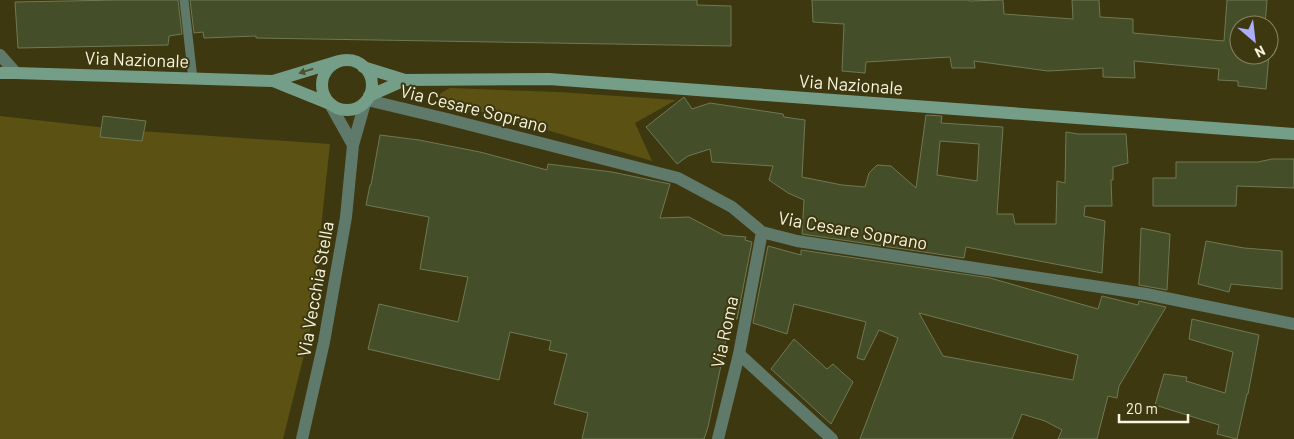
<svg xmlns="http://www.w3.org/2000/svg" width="1294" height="439" font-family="Barlow,sans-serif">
	<rect width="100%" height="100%" fill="#3e3810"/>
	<!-- green -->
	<path fill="#5a5112" d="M450 88 559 92 676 100 635 123 652 161 526 124 486 113 446 105 442 102 439 96 441 93Z
		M0 116 125 130 330 144 310 331 283 439H0Z"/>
	<!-- building -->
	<path fill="#444e29" stroke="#6f7953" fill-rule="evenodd" d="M119 0H178L182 34 169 36 168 45 18 48 15 2Z
		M190 0H697V5L731 6V46L256 38V36L204 38 203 32 194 33Z
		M812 0H969V1L1003 0 1004 14 1073 19 1072 0H1099L1100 17 1133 19V33L1224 41 1227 0H1267L1265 25H1239V55H1269L1266 89 1238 86V81L1218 80 1219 69 1134 61 1135 78 1103 77V68L1048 71 974 61 975 68H952L950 57 866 62 865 73 842 71 844 24 813 22Z
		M684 97 692 109 710 103 783 114 784 117 805 120 802 177 842 185 865 187 869 173 877 165 891 166 916 188 926 115 942 116 941 123 1003 127 997 214H1013L1015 224H1056L1057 181 1065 183 1066 132 1078 134H1126L1128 163 1113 167V180H1111L1112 206H1085L1084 216 1105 221 1102 273 966 247 964 258 802 234 804 200 788 193 769 180 773 166 712 162 710 149 688 156 677 164 646 127ZM940 141 979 144 977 181 937 175Z
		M103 116 146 121 142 141 100 137Z
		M380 135 419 140 480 152 547 170 548 164 612 172 670 184 660 218 689 217 723 235 746 237 745 240 752 242 737 319 730 317 720 370 708 427 704 439H582L588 413 554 404 567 354 549 350 551 341 510 332 499 380 368 349 379 304 458 322 468 277 420 269 429 217 366 205 370 185H371Z
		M1272 159H1294V188L1237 186 1236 206H1153V178H1176V162H1258Z
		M1141 228 1170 234 1167 290 1139 285Z
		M1206 241 1244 248 1282 251V289L1231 284 1229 292 1198 284Z
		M768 246 801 255V250L990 278 1098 309 1102 296 1138 305 1139 301 1166 307 1119 386 1117 398 1108 396 1097 439H1058L1062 430 1045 421 1022 414 1012 439H860L898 338 879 330 864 360 857 358 866 322 794 304 787 334 753 323ZM919 313 1078 355 1073 380 943 356Z
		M1192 319 1259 335 1248 394H1247L1237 439 1217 434 1219 425 1155 405 1164 374 1187 377 1186 381 1225 393 1233 352 1189 339Z
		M794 339 827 369 833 364 853 382 831 424 771 369Z"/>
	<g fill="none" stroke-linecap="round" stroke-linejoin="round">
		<!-- lane -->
		<path stroke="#5f7a6b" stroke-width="9" d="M184 0 193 79"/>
		<!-- street -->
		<path stroke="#5f7a6b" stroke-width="12" d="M0 55 16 73
			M367 100 447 119 678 178 732 207 762 232 797 241 1146 294 1294 324
			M330 104 353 145
			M739 354 832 439
			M302 439 324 342 346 217 353 145 365 103
			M718 439 739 354 762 232"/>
		<!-- secondary -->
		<path stroke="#749e88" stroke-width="12" d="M322 85a25 25 0 1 1 50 0a25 25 0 1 1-50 0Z
			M363 67 405 80 549 79 1294 134
			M0 73H16L273 81 339 61
			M273 81 330 104
			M369 96 405 80"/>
	</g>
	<!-- one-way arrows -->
	<defs><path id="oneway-solid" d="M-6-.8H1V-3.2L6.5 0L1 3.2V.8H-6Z" transform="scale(1.25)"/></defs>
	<use fill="#4c522e" href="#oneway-solid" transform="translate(306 71) rotate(163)"/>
	<g text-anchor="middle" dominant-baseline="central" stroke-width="4" stroke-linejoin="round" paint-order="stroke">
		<!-- street labels -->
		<g font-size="18" fill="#f8f5df" stroke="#3e3810">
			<text transform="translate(137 59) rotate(2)">Via Nazionale</text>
			<text transform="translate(851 84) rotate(4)">Via Nazionale</text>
			<text transform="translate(474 108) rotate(14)">Via Cesare Soprano</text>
			<text transform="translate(853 230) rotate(10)">Via Cesare Soprano</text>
			<text transform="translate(315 289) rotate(-80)">Via Vecchia Stella</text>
			<text transform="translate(724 332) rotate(-78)">Via Roma</text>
		</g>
	</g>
	<!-- north arrow -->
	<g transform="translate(1254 40) rotate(152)"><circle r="24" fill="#3e3810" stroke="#888463"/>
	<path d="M0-4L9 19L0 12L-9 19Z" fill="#abaffb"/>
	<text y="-8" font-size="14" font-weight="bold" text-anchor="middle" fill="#f8f5df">N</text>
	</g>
	<!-- scale -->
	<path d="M1119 414v8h69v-8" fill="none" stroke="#f8f5df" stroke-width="2.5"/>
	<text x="1126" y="414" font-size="15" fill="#f8f5df" stroke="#3e3810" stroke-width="4" paint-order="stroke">20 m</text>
</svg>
